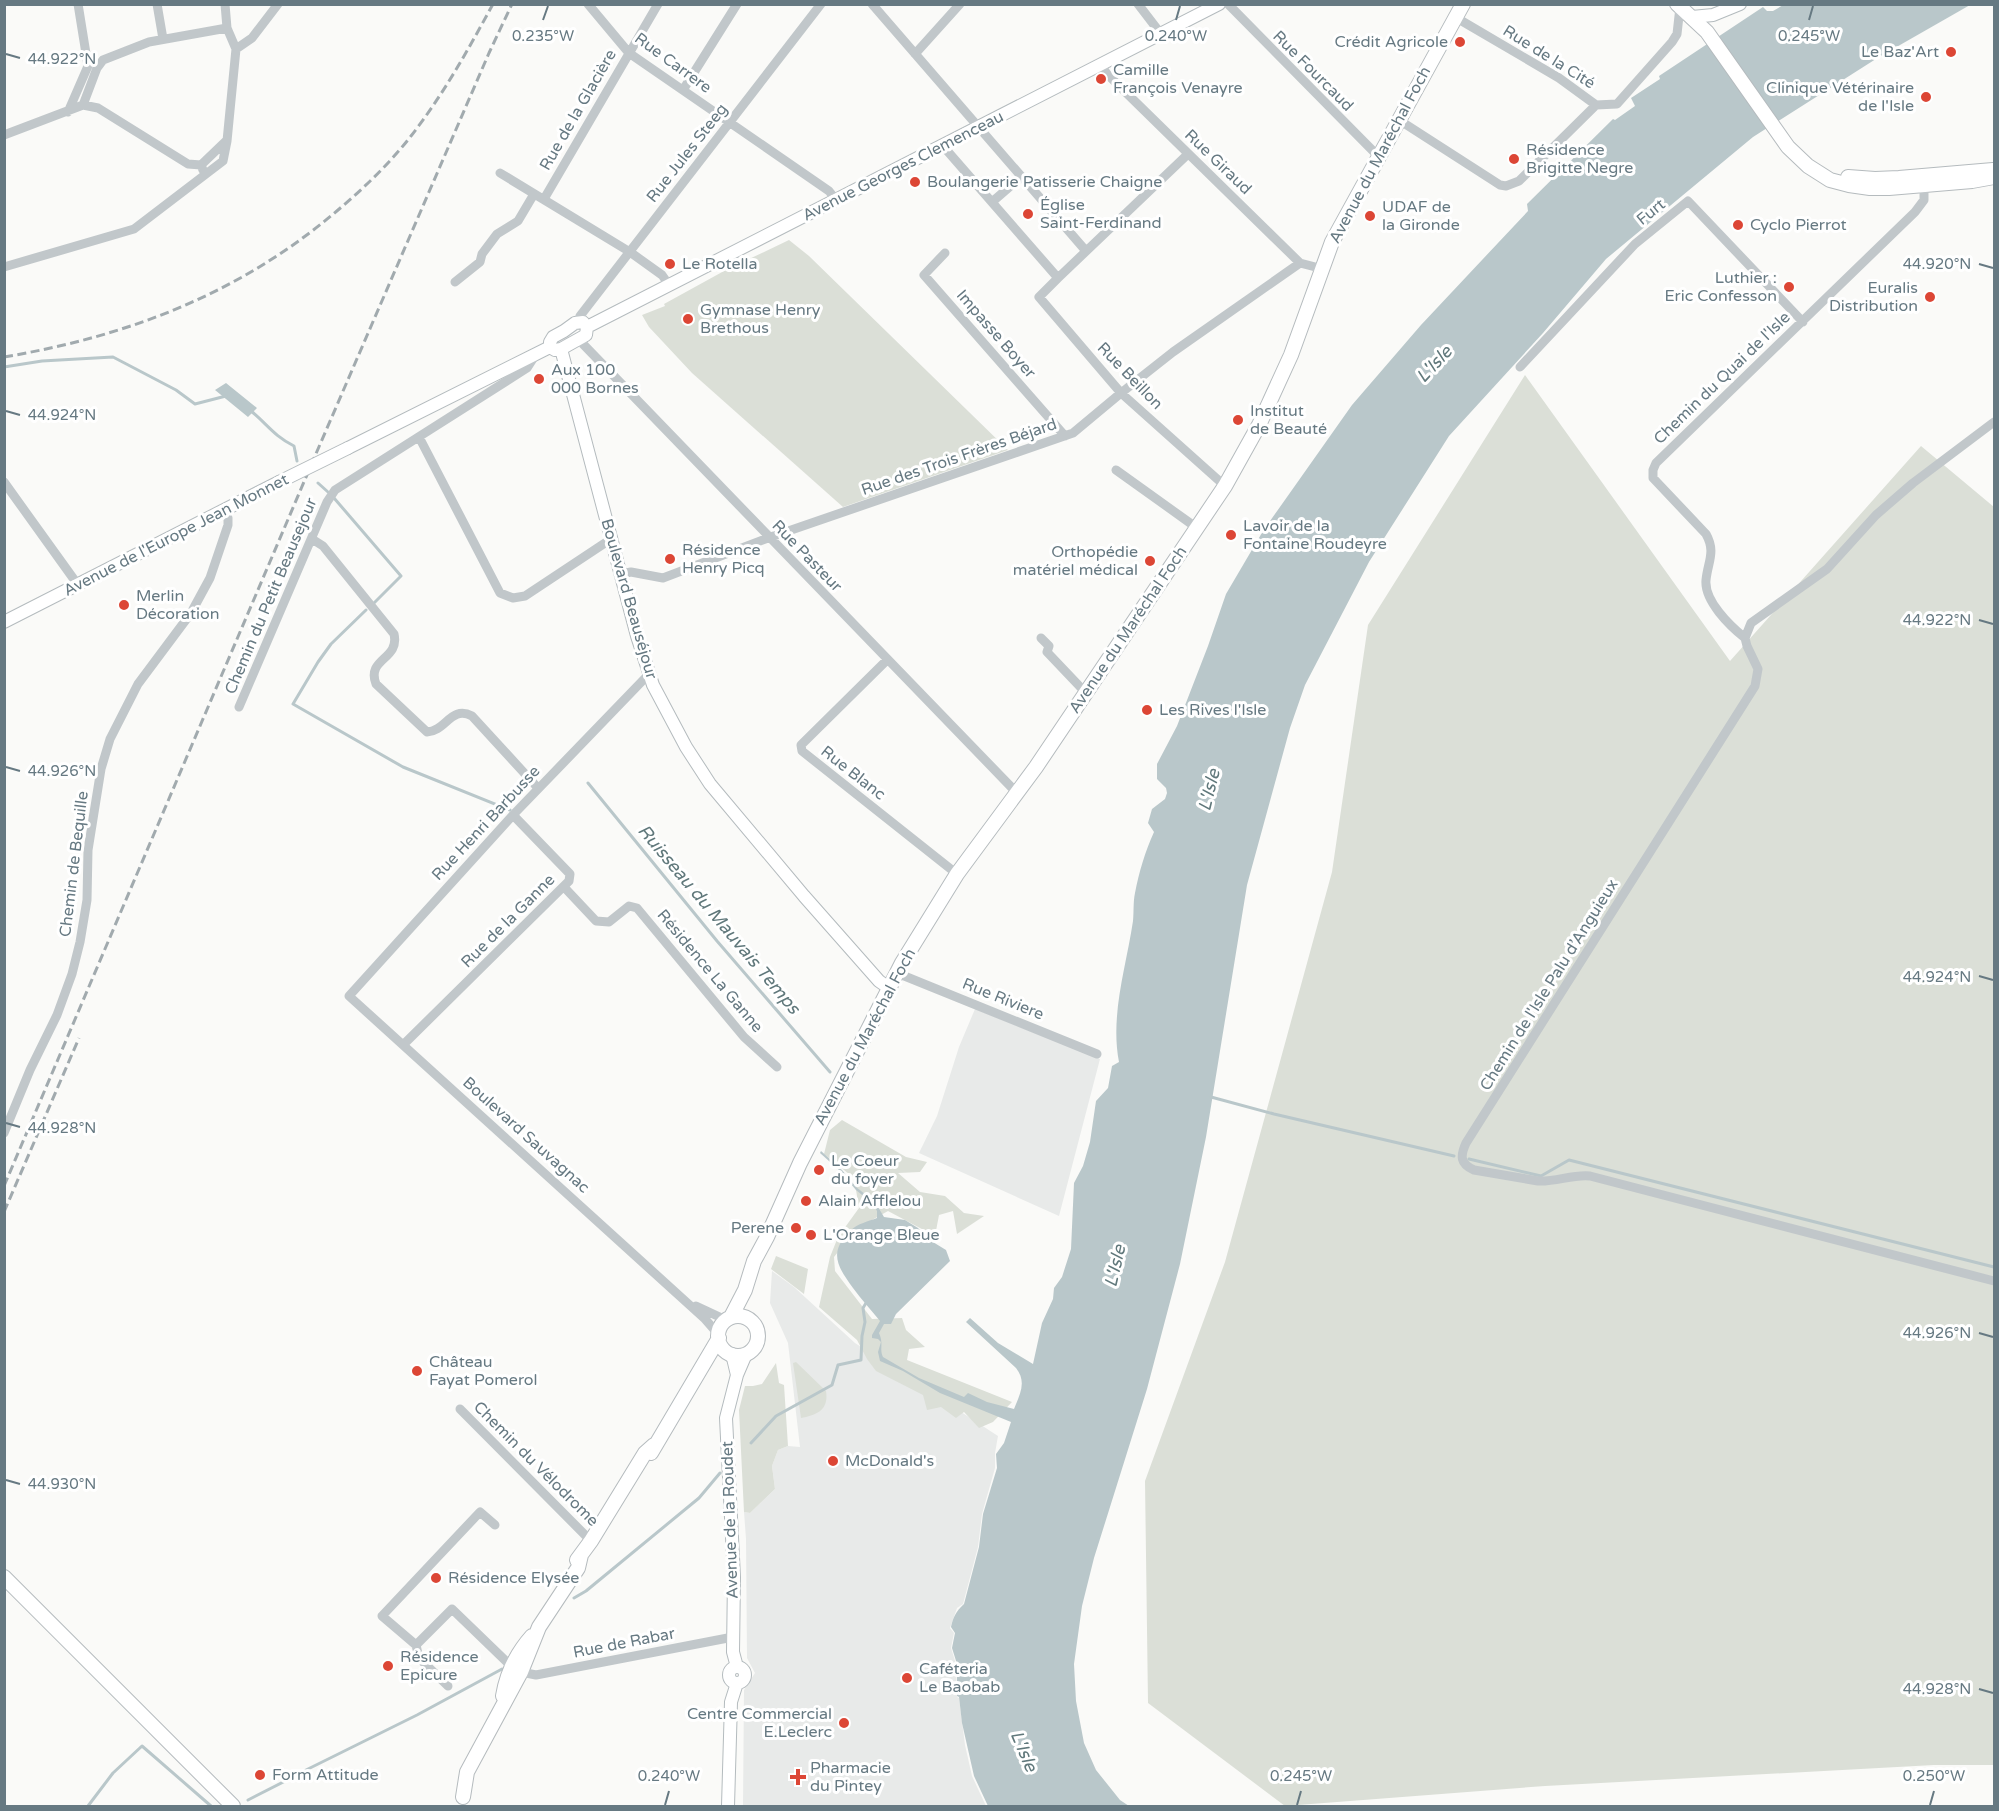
<svg xmlns="http://www.w3.org/2000/svg" width="1999" height="1811" font-family="'Varela Round',sans-serif">
	<rect width="100%" height="100%" fill="#fafaf8"/>
	<!-- built -->
	<path fill="#e8eae9" d="M975 1009 1100 1059 1059 1216 919 1153 937 1116 959 1047Z
		M772 1271 794 1287 855 1343 998 1436 995 1453V1468L982 1514 978 1547 963 1604 957 1608 950 1628 954 1633 951 1648 956 1664 957 1697 959 1698 965 1745 972 1776 986 1806H743L744 1690 755 1673 747 1658 746 1539 744 1512 750 1513 775 1489 772 1466 778 1450 788 1446 800 1447 788 1343 770 1303Z"/>
	<!-- green -->
	<path fill="#dbdfd7" d="M789 240 809 256 1008 450 843 507 692 373 649 327 642 315 665 306 664 304 724 271Z
		M1525 375 1730 661 1921 446 1994 507V1765H1934L1545 1786 1285 1806 1148 1703 1145 1481 1225 1262 1332 872 1368 625Z
		M842 1120 906 1157 927 1162 920 1172 898 1173 920 1192 945 1196 964 1213 984 1216 957 1234 953 1211 939 1215 935 1236 888 1211 856 1229 834 1257 835 1271 872 1319 902 1318 906 1330 925 1347 909 1349 907 1360 1012 1402 993 1422 979 1428 964 1412 956 1418 941 1407 927 1410 923 1395 876 1371 867 1359 857 1340 819 1307 830 1257 838 1237 859 1208 854 1178 824 1154 830 1130Z
		M776 1256 808 1269 804 1294 771 1269Z
		M796 1362 826 1391C829 1410 817 1415 801 1418L793 1363Z
		M776 1363 779 1383 784 1385 788 1446 778 1450 772 1466 775 1489 750 1513 744 1512 739 1410 745 1386H753L762 1384Z"/>
	<!-- water -->
	<path fill="#b9c7ca" d="M1785 4 1970 5 1879 57 1753 137 1606 259 1543 333 1449 436 1369 562 1305 685 1290 728 1247 885 1206 1137 1180 1264 1147 1389 1094 1558 1082 1606 1074 1664 1076 1701 1084 1743 1096 1770 1120 1800 1129 1806H988L974 1776 962 1723 959 1697 957 1696V1664L952 1648 955 1633 951 1627C953 1618 956 1611 964 1604L979 1547 983 1514 997 1468 996 1454 1004 1443 1011 1422 940 1393 903 1371 880 1361 878 1352 881 1342 878 1339 872 1338V1335L880 1321C871 1310 861 1299 853 1288 837 1266 828 1252 851 1230 857 1224 869 1221 877 1218V1211L873 1204 856 1190 839 1170 820 1153 821 1151 842 1170 856 1187 875 1202 884 1217 905 1220 918 1228 928 1239 946 1250 950 1261 896 1314 891 1324H884L879 1333C884 1344 879 1349 883 1357L919 1378 964 1397 968 1393 987 1402 1014 1409C1020 1394 1027 1382 1016 1368L966 1322 970 1318 998 1343 1033 1364 1042 1323 1053 1299 1054 1288 1062 1277 1071 1249 1074 1183 1083 1166 1090 1142 1096 1101 1108 1088 1112 1066 1119 1062C1110 1015 1126 968 1133 921 1134 912 1133 902 1135 893 1139 872 1145 852 1154 832L1148 823 1152 809 1165 799 1167 793 1166 788 1157 779V764L1177 726 1208 646 1226 594 1263 531 1352 405 1421 325 1528 211 1527 204 1613 119 1615 120 1635 106 1631 98 1660 79 1659 76 1763 7 1767 11H1773Z
		M226 383 257 408 248 417 215 390Z"/>
	<g fill="none" stroke-linecap="round" stroke-linejoin="round">
		<!-- stream -->
		<path stroke="#b9c7ca" stroke-width="3" d="M4 367 42 361 113 357 176 390 195 404 226 396
			M251 411C267 424 274 436 294 446L297 461
			M318 483 328 492
			M334 498 401 576 373 604
			M366 610 331 644 318 662 293 704 403 767 510 810
			M588 783 717 941 830 1072
			M1211 1097 1274 1114 1454 1156
			M1469 1159 1541 1176 1569 1160 1994 1267
			M751 1443 776 1416 832 1385 838 1365 861 1360 862 1336 865 1322 863 1308 866 1303
			M574 1598 586 1591 699 1498 720 1473
			M306 1770 417 1715 502 1669
			M248 1800 297 1775
			M88 1806 113 1773 142 1746 211 1806"/>
		<!-- secondary casing -->
		<g stroke="#b4bbbe" stroke-width="14">
			<path id="secondary" d="M1692 17 1713 15 1740 4
				M587 327 583 322 575 323 564 331 553 337 550 342V347L555 350 561 349 586 335 587 327 1219 4
				M561 349 637 636 653 685 686 747 710 784 804 896 879 981 889 988
				M348 448 550 347
				M4 622 279 482
				M732 1354 737 1375
				M737 1667 733 1652 734 1577 726 1418 737 1375 746 1354
				M729 1675a8 8 0 1 1 16 0a8 8 0 1 1-16 0Z
				M728 1806 731 1702 737 1683"/>
		</g>
		<!-- primary casing -->
		<g stroke="#b5bbbe" stroke-width="16">
			<path id="primary" d="M1677 4 1707 32 1788 147 1808 166 1830 180 1849 185 1870 188H1889L1972 181 1994 177
				M1848 177 1875 179 1899 178 1993 170
				M718 1336a20 20 0 1 1 40 0a20 20 0 1 1-40 0Z
				M731 1317 745 1290 754 1261 767 1237 800 1163 902 963 957 874 1036 767 1225 486 1259 425 1291 355 1332 242 1463 4
				M651 1453 719 1338
				M577 1560 591 1541 645 1453 654 1445
				M4 1577 233 1806
				M503 1696C507 1672 516 1654 532 1636
				M463 1797 467 1772 521 1672 539 1627 578 1568 581 1555"/>
		</g>
		<!-- street -->
		<path stroke="#c1c7ca" stroke-width="9" d="M78 4 88 66
			M157 4 163 39
			M588 4 629 53 829 191 836 200
			M872 4 1086 251
			M1138 4 1161 34
			M1228 4 1379 157
			M1455 17 1559 78 1596 105
			M236 49 252 38 278 4
			M915 54 960 4
			M1101 65 1107 74 1300 263 1323 269
			M683 90 737 4
			M83 105 98 108 188 164 201 165
			M1596 105 1617 104 1672 42 1677 34 1680 7
			M68 112 88 66
			M1399 120 1500 185 1506 186 1519 181 1596 105
			M4 135 83 105 97 68 103 60 149 42 227 28
			M943 146 1058 278
			M1188 154 1058 278 1039 297 1121 393 1225 486
			M203 170 201 165 226 141
			M500 173 630 252 662 275 669 285
			M544 199 658 4
			M992 202 1021 177
			M945 253 924 275 1065 436
			M4 267 134 229 223 161 227 141 236 49 227 28 225 4
			M455 282 480 262 482 254 497 234 518 221 534 194
			M579 322 580 316 821 4
			M576 340 582 343 1016 792
			M1520 367 1635 244 1688 201 1803 322
			M1994 422 1913 483 1876 515 1827 569 1751 623 1745 638 1747 646 1758 669 1755 686 1466 1143C1460 1156 1460 1164 1474 1170L1538 1181C1556 1182 1573 1174 1590 1176L1994 1281
			M419 437 500 593 513 598 525 596 611 539
			M1116 470 1197 528
			M4 482 78 585
			M312 539 323 546 394 634C400 660 366 658 376 684L427 732C446 731 451 705 472 716L538 788
			M621 574 631 572 663 578 768 538 1073 433 1121 393 1173 352 1300 263
			M1041 638 1049 646 1047 652 1085 692
			M1745 638C1730 626 1704 601 1706 580 1708 561 1716 552 1706 534L1653 478V470L1656 463 1915 212 1924 200V179
			M887 660 801 745 802 751 957 874
			M649 674 513 815 349 996 705 1319 719 1335
			M239 707 327 502 335 490 527 368 536 354
			M564 887 596 921 609 922 629 906 637 908 744 1037 777 1067
			M897 973 1097 1054
			M403 1045 569 881 570 874 513 815
			M4 1133 30 1070 57 1015 72 974 80 942 87 900 88 850 101 769 110 739 138 684 191 613 210 578 228 525V518L225 510
			M696 1306 726 1320
			M460 1409 591 1541
			M416 1645 382 1616 480 1512 495 1525
			M521 1672 536 1675 733 1637
			M448 1686 419 1658 416 1645 452 1609 511 1666"/>
		<!-- secondary -->
		<use href="#secondary" stroke="#fff" stroke-width="12"/>
		<!-- primary -->
		<use href="#primary" stroke="#fff" stroke-width="14"/>
		<!-- rail -->
		<path stroke="#a1aaae" stroke-width="3" stroke-dasharray="9 4.5" stroke-linecap="butt" d="M4 357C129 336 241 293 338 210 364 188 390 163 411 136 443 95 468 50 493 4
			M4 1186 315 456 489 53 512 4
			M4 1212 79 1038"/>
		<!-- secondary-bridge casing -->
		<g stroke="#b4bbbe" stroke-width="14" stroke-linecap="butt">
			<path id="secondary-bridge" d="M279 482 348 448"/>
		</g>
		<!-- secondary-bridge -->
		<use href="#secondary-bridge" stroke="#fff" stroke-width="12"/>
	</g>
	<!-- ticks -->
	<path fill="none" stroke="#667982" stroke-width="2" d="M543 20 548 6M1176 20 1180 6M1809 20 1813 6M6 54 20 58M1979 264 1993 268M6 411 20 415M1979 620 1993 624M6 767 20 771M1979 976 1993 980M6 1123 20 1127M1979 1333 1993 1337M6 1480 20 1484M1979 1689 1993 1693M665 1805 669 1791M1297 1805 1301 1791M1930 1805 1934 1791"/>
	<!-- markers -->
	<g fill="#dc4635" stroke="#fff" stroke-width="2">
		<circle cx="1460" cy="42" r="6"/>
		<circle cx="1951" cy="52" r="6"/>
		<circle cx="1101" cy="79" r="6"/>
		<circle cx="1926" cy="97" r="6"/>
		<circle cx="1514" cy="159" r="6"/>
		<circle cx="915" cy="182" r="6"/>
		<circle cx="1028" cy="214" r="6"/>
		<circle cx="1370" cy="216" r="6"/>
		<circle cx="1738" cy="225" r="6"/>
		<circle cx="670" cy="264" r="6"/>
		<circle cx="1789" cy="287" r="6"/>
		<circle cx="1930" cy="297" r="6"/>
		<circle cx="688" cy="319" r="6"/>
		<circle cx="539" cy="379" r="6"/>
		<circle cx="1238" cy="420" r="6"/>
		<circle cx="1231" cy="535" r="6"/>
		<circle cx="670" cy="559" r="6"/>
		<circle cx="1150" cy="561" r="6"/>
		<circle cx="124" cy="605" r="6"/>
		<circle cx="1147" cy="710" r="6"/>
		<circle cx="819" cy="1170" r="6"/>
		<circle cx="806" cy="1201" r="6"/>
		<circle cx="796" cy="1228" r="6"/>
		<circle cx="811" cy="1235" r="6"/>
		<circle cx="417" cy="1371" r="6"/>
		<circle cx="833" cy="1461" r="6"/>
		<circle cx="436" cy="1578" r="6"/>
		<circle cx="388" cy="1666" r="6"/>
		<circle cx="907" cy="1678" r="6"/>
		<circle cx="844" cy="1723" r="6"/>
		<circle cx="260" cy="1775" r="6"/>
		<path d="M795 1768h6v6h6v6h-6v6h-6v-6h-6v-6h6z"/>
	</g>
	<g text-anchor="middle" dominant-baseline="central" stroke-width="6" stroke-linejoin="round" paint-order="stroke">
		<!-- poi labels -->
		<g font-size="16" fill="#667982" stroke="#fff" text-anchor="start">
			<text x="1448" y="42" text-anchor="end">Crédit Agricole</text>
			<text x="1939" y="52" text-anchor="end">Le Baz'Art</text>
			<text x="1113" y="70">Camille<tspan x="1113" dy="18">François Venayre</tspan></text>
			<text x="1914" y="88" text-anchor="end">Clinique Vétérinaire<tspan x="1914" dy="18">de l'Isle</tspan></text>
			<text x="1526" y="150">Résidence<tspan x="1526" dy="18">Brigitte Negre</tspan></text>
			<text x="927" y="182">Boulangerie Patisserie Chaigne</text>
			<text x="1040" y="205">Église<tspan x="1040" dy="18">Saint-Ferdinand</tspan></text>
			<text x="1382" y="207">UDAF de<tspan x="1382" dy="18">la Gironde</tspan></text>
			<text x="1750" y="225">Cyclo Pierrot</text>
			<text x="682" y="264">Le Rotella</text>
			<text x="1777" y="278" text-anchor="end">Luthier :<tspan x="1777" dy="18">Eric Confesson</tspan></text>
			<text x="1918" y="288" text-anchor="end">Euralis<tspan x="1918" dy="18">Distribution</tspan></text>
			<text x="700" y="310">Gymnase Henry<tspan x="700" dy="18">Brethous</tspan></text>
			<text x="551" y="370">Aux 100<tspan x="551" dy="18">000 Bornes</tspan></text>
			<text x="1250" y="411">Institut<tspan x="1250" dy="18">de Beauté</tspan></text>
			<text x="1243" y="526">Lavoir de la<tspan x="1243" dy="18">Fontaine Roudeyre</tspan></text>
			<text x="682" y="550">Résidence<tspan x="682" dy="18">Henry Picq</tspan></text>
			<text x="1138" y="552" text-anchor="end">Orthopédie<tspan x="1138" dy="18">matériel médical</tspan></text>
			<text x="136" y="596">Merlin<tspan x="136" dy="18">Décoration</tspan></text>
			<text x="1159" y="710">Les Rives l'Isle</text>
			<text x="831" y="1161">Le Coeur<tspan x="831" dy="18">du foyer</tspan></text>
			<text x="818" y="1201">Alain Afflelou</text>
			<text x="784" y="1228" text-anchor="end">Perene</text>
			<text x="823" y="1235">L'Orange Bleue</text>
			<text x="429" y="1362">Château<tspan x="429" dy="18">Fayat Pomerol</tspan></text>
			<text x="845" y="1461">McDonald's</text>
			<text x="448" y="1578">Résidence Elysée</text>
			<text x="400" y="1657">Résidence<tspan x="400" dy="18">Epicure</tspan></text>
			<text x="919" y="1669">Caféteria<tspan x="919" dy="18">Le Baobab</tspan></text>
			<text x="832" y="1714" text-anchor="end">Centre Commercial<tspan x="832" dy="18">E.Leclerc</tspan></text>
			<text x="810" y="1768">Pharmacie<tspan x="810" dy="18">du Pintey</tspan></text>
			<text x="272" y="1775">Form Attitude</text>
		</g>
		<!-- street labels -->
		<g font-size="16" fill="#667982" stroke="#fff">
			<text transform="translate(1549 57) rotate(32)">Rue de la Cité</text>
			<text transform="translate(673 63) rotate(36)">Rue Carrere</text>
			<text transform="translate(1313 71) rotate(45)">Rue Fourcaud</text>
			<text transform="translate(578 110) rotate(-60)">Rue de la Glacière</text>
			<text transform="translate(687 153) rotate(-52)">Rue Jules Steeg</text>
			<text transform="translate(1380 155) rotate(-62)">Avenue du Maréchal Foch</text>
			<text transform="translate(1218 162) rotate(44)">Rue Giraud</text>
			<text transform="translate(903 166) rotate(-27)">Avenue Georges Clemenceau</text>
			<text transform="translate(1651 212) rotate(-39)">Furt</text>
			<text transform="translate(996 334) rotate(49)">Impasse Boyer</text>
			<text transform="translate(1130 376) rotate(46)">Rue Beillon</text>
			<text transform="translate(1722 378) rotate(-44)">Chemin du Quai de l'Isle</text>
			<text transform="translate(959 457) rotate(-19)">Rue des Trois Frères Béjard</text>
			<text transform="translate(176 535) rotate(-27)">Avenue de l'Europe Jean Monnet</text>
			<text transform="translate(807 556) rotate(46)">Rue Pasteur</text>
			<text transform="translate(271 596) rotate(-67)">Chemin du Petit Beausejour</text>
			<text transform="translate(629 599) rotate(74)">Boulevard Beauséjour</text>
			<text transform="translate(1128 630) rotate(-56)">Avenue du Maréchal Foch</text>
			<text transform="translate(853 773) rotate(38)">Rue Blanc</text>
			<text transform="translate(486 823) rotate(-47)">Rue Henri Barbusse</text>
			<text transform="translate(74 864) rotate(-83)">Chemin de Bequille</text>
			<text transform="translate(508 921) rotate(-45)">Rue de la Ganne</text>
			<text transform="translate(710 971) rotate(50)">Résidence La Ganne</text>
			<text transform="translate(1549 985) rotate(-58)">Chemin de l'Isle Palu d’Anguieux</text>
			<text transform="translate(1003 999) rotate(22)">Rue Riviere</text>
			<text transform="translate(865 1037) rotate(-62)">Avenue du Maréchal Foch</text>
			<text transform="translate(526 1135) rotate(42)">Boulevard Sauvagnac</text>
			<text transform="translate(536 1464) rotate(45)">Chemin du Vélodrome</text>
			<text transform="translate(730 1520) rotate(-92)">Avenue de la Roudet</text>
			<text transform="translate(624 1643) rotate(-11)">Rue de Rabar</text>
		</g>
		<!-- water labels -->
		<g font-size="18" font-style="italic" fill="#60787b" stroke="#fff">
			<text transform="translate(1434 364) rotate(-47)">L'Isle</text>
			<text transform="translate(1209 790) rotate(-76)">L'Isle</text>
			<text transform="translate(719 919) rotate(50)">Ruisseau du Mauvais Temps</text>
			<text transform="translate(1115 1266) rotate(-77)">L'Isle</text>
			<text transform="translate(1024 1751) rotate(67)">L'Isle</text>
		</g>
	</g>
	<g font-size="15" text-anchor="middle" fill="#667982" stroke="#fff" stroke-width="6" stroke-linejoin="round" paint-order="stroke">
		<text x="543" y="41">0.235°W</text>
		<text x="1176" y="41">0.240°W</text>
		<text x="1809" y="41">0.245°W</text>
		<text x="62" y="64">44.922°N</text>
		<text x="1937" y="269">44.920°N</text>
		<text x="62" y="420">44.924°N</text>
		<text x="1937" y="625">44.922°N</text>
		<text x="62" y="776">44.926°N</text>
		<text x="1937" y="982">44.924°N</text>
		<text x="62" y="1133">44.928°N</text>
		<text x="1937" y="1338">44.926°N</text>
		<text x="62" y="1489">44.930°N</text>
		<text x="1937" y="1694">44.928°N</text>
		<text x="669" y="1781">0.240°W</text>
		<text x="1301" y="1781">0.245°W</text>
		<text x="1934" y="1781">0.250°W</text>
	</g>
	<!-- border -->
	<rect width="1999" height="1811" fill="none" stroke="#667982" stroke-width="12"/>
</svg>
